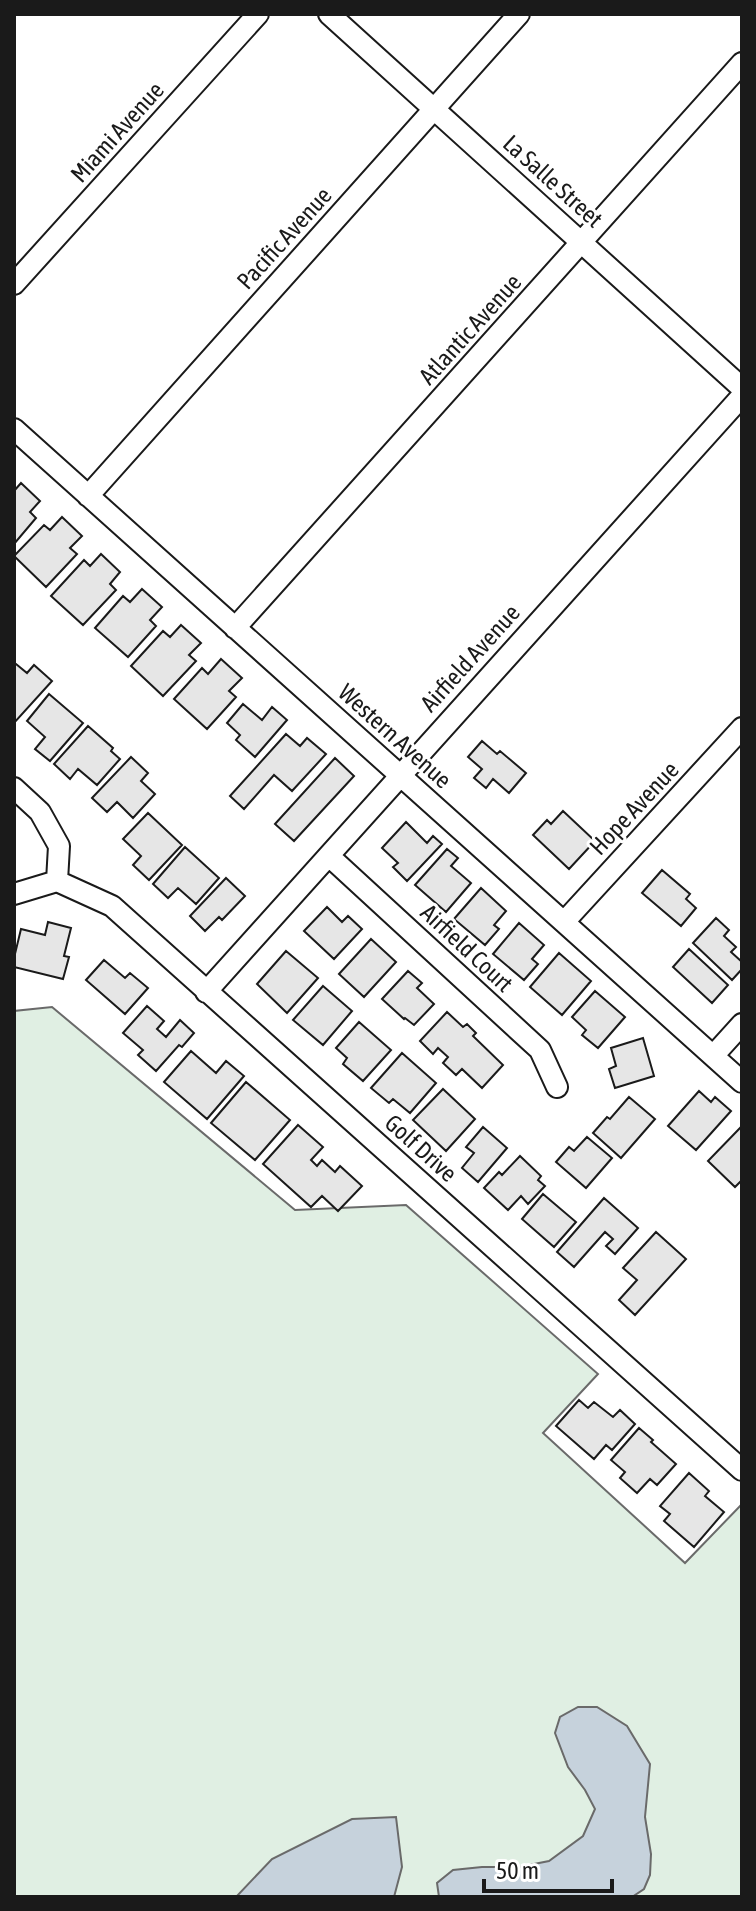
<svg xmlns="http://www.w3.org/2000/svg" width="756" height="1911" font-family="'Asap Condensed',sans-serif">
	<rect width="100%" height="100%" fill="#fff"/>
	<!-- green -->
	<path fill="#e0efe3" stroke="#6a6a6a" stroke-width="2" d="M52 1007 295 1210 406 1205 598 1374 543 1433 685 1563 742 1504V1897H14V1011Z"/>
	<!-- water -->
	<path fill="#c6d2dc" stroke="#6a6a6a" stroke-width="2" d="M578 1707H597L627 1726 650 1764 645 1817 651 1854 650 1875 644 1889 632 1897H439L437 1883 453 1870 482 1867H519L549 1861 583 1836 595 1809 585 1790 568 1767 555 1733 560 1717Z
		M396 1817 402 1867 394 1897H236L272 1859 352 1819Z"/>
	<!-- building -->
	<path fill="#e6e6e6" stroke="#1a1a1a" stroke-width="2" d="M21 483 40 501 30 512 36 518 14 544V491Z
		M62 517 82 536 70 548 77 554 46 587 14 556 44 525 50 530Z
		M101 554 120 572 110 584 116 590 83 625 51 596 84 560 90 566Z
		M142 589 162 607 150 620 156 626 128 657 95 628 123 596 130 602Z
		M181 625 201 643 189 655 196 661 163 696 131 666 163 631 170 637Z
		M221 659 242 678 229 691 236 697 207 729 174 699 202 668 208 674Z
		M16 664 27 673 34 665 52 681 14 723V666Z
		M49 694 83 723 50 761 35 749 45 737 27 721Z
		M243 704 262 720 272 707 287 720 255 757 236 740 240 735 227 723Z
		M88 726 113 748 111 751 120 759 97 785 78 769 70 779 54 764Z
		M286 734 300 746 307 738 326 754 292 791 274 775 244 809 230 796Z
		M482 741 497 754 500 751 526 773 509 793 493 779 486 788 474 778 482 769 468 757Z
		M131 757 148 773 141 781 155 794 133 818 117 802 107 812 92 798Z
		M335 758 354 776 294 841 275 824Z
		M563 811 595 841 569 869 533 835 547 820 551 824Z
		M148 813 182 845 149 880 133 865 141 856 123 839Z
		M406 822 427 843 433 836 442 844 407 881 393 867 398 863 382 848Z
		M185 847 219 878 196 904 178 888 168 898 153 884Z
		M447 849 458 858 451 866 471 883 446 912 415 885Z
		M662 870 690 894 686 899 696 908 681 926 642 893Z
		M226 878 245 896 222 920 219 917 205 931 190 916Z
		M481 888 506 911 494 925 499 929 485 945 454 919Z
		M327 907 342 922 348 916 362 929 334 959 304 931Z
		M716 918 729 930 724 936 736 947 731 952 742 962V969L732 980 693 943Z
		M48 922 71 928 64 956 69 957 63 979 14 967V958L21 929 45 935Z
		M519 923 544 945 532 959 538 964 524 980 493 954Z
		M371 939 396 962 364 997 339 974Z
		M689 949 728 985 712 1003 673 967Z
		M286 951 318 978 287 1013 257 984Z
		M559 953 591 981 562 1015 530 987Z
		M104 960 125 978 130 973 148 988 125 1014 86 980Z
		M408 971 422 983 417 988 434 1004 414 1025 405 1018 404 1019 382 999Z
		M323 986 352 1011 323 1045 293 1020Z
		M595 991 625 1017 598 1048 582 1035 586 1030 572 1017Z
		M147 1006 164 1021 157 1029 166 1037 180 1020 194 1033 182 1047 179 1045 156 1071 138 1055 143 1050 123 1033Z
		M447 1012 463 1027 467 1024 476 1033 473 1036 503 1065 482 1088 462 1069 456 1075 443 1063 448 1057 438 1048 433 1054 420 1041Z
		M359 1022 391 1050 363 1081 343 1064 347 1058 336 1048Z
		M643 1038 654 1076 615 1088 609 1069 616 1066 611 1048Z
		M191 1051 216 1073 226 1061 244 1076 207 1119 164 1082Z
		M402 1053 436 1083 410 1113 393 1099 389 1103 371 1088Z
		M246 1082 290 1120 255 1160 211 1123Z
		M443 1089 475 1119 446 1151 413 1120Z
		M699 1091 711 1102 715 1097 731 1111 696 1150 668 1126Z
		M629 1097 655 1119 621 1158 593 1133 607 1117 610 1119Z
		M298 1125 323 1147 311 1160 317 1166 322 1160 335 1172 340 1166 362 1186 338 1211 322 1196 311 1207 263 1164Z
		M483 1127 507 1148 478 1182 462 1168 474 1153 466 1147Z
		M740 1128 742 1130V1180L735 1187 708 1161Z
		M587 1137 612 1158 586 1188 556 1162 569 1147 574 1151Z
		M520 1156 541 1176 538 1180 545 1186 528 1204 521 1196 508 1210 484 1188 499 1172 502 1175Z
		M543 1194 576 1222 554 1247 522 1219Z
		M604 1198 638 1228 615 1254 606 1246 613 1239 605 1232 574 1267 557 1252Z
		M656 1232 686 1259 635 1315 619 1300 637 1280 623 1268Z
		M579 1400 588 1408 594 1402 613 1417 620 1410 635 1424 612 1450 606 1445 594 1459 556 1426Z
		M639 1428 653 1440 651 1442 676 1464 657 1485 650 1479 637 1493 620 1478 625 1472 611 1460Z
		M689 1473 709 1491 705 1496 724 1512 694 1547 664 1521 670 1514 660 1506Z"/>
	<g fill="none" stroke-linecap="round" stroke-linejoin="round">
		<!-- minor casing -->
		<g stroke="#1a1a1a" stroke-width="24">
			<path id="minor" d="M329 14 742 388
				M14 284 258 14
				M14 429 742 1082
				M88 496 519 14
				M235 628 742 63
				M14 788 40 812 59 846 57 881
				M329 856 540 1050 557 1087
				M57 881 112 906 742 1470
				M14 894 57 881
				M564 922 742 728
				M206 992 742 396
				M713 1056 742 1024"/>
		</g>
		<!-- minor -->
		<use href="#minor" stroke="#fff" stroke-width="20"/>
	</g>
	<g text-anchor="middle" dominant-baseline="central" stroke-width="6" stroke-linejoin="round" paint-order="stroke">
		<!-- street labels -->
		<g font-size="24" fill="#1a1a1a" stroke="#fff">
			<text transform="translate(117 132) rotate(-48)">Miami Avenue</text>
			<text transform="translate(553 181) rotate(42)">La Salle Street</text>
			<text transform="translate(284 238) rotate(-48)">Pacific Avenue</text>
			<text transform="translate(470 329) rotate(-48)">Atlantic Avenue</text>
			<text transform="translate(470 658) rotate(-48)">Airfield Avenue</text>
			<text transform="translate(395 736) rotate(42)">Western Avenue</text>
			<text transform="translate(634 808) rotate(-47)">Hope Avenue</text>
			<text transform="translate(467 948) rotate(43)">Airfield Court</text>
			<text transform="translate(421 1148) rotate(42)">Golf Drive</text>
		</g>
	</g>
	<!-- border -->
	<rect width="756" height="1911" fill="none" stroke="#1a1a1a" stroke-width="32"/>
	<!-- scale -->
	<path d="M484 1879v12h128v-12" fill="none" stroke="#1a1a1a" stroke-width="4"/>
	<text x="496" y="1879" font-size="24" fill="#1a1a1a" stroke="#ffffff" stroke-width="6" paint-order="stroke">50 m</text>
</svg>
